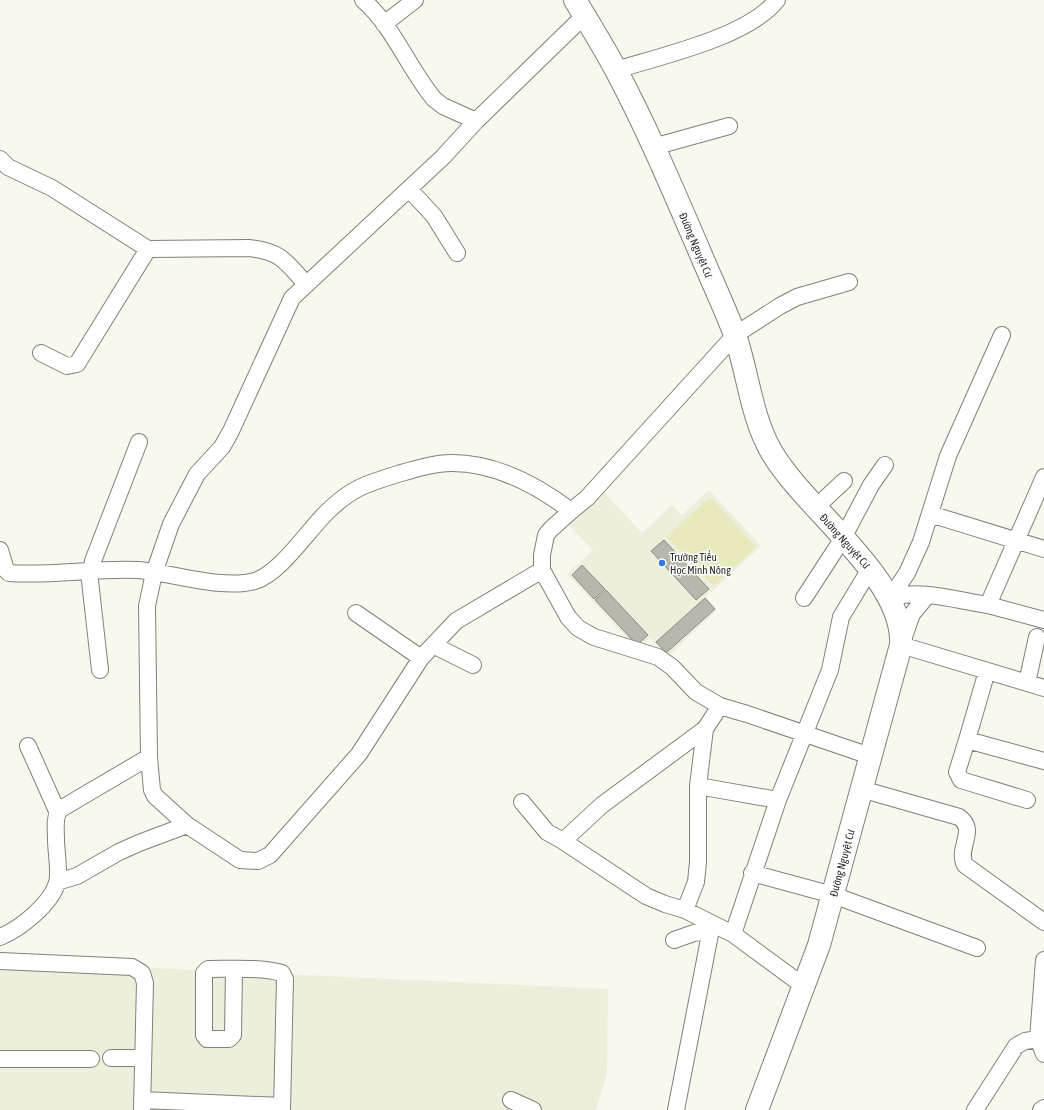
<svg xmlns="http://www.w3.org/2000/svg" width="1044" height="1110" font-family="'Asap Condensed',sans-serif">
	<rect width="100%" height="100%" fill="#f8f8ee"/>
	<!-- built -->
	<path fill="#edeedc" d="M601 489 642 533 672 505 682 515 709 490 761 546 705 598 717 610 667 657 650 638 637 649 567 574 593 550 566 522Z
		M0 961 608 989 607 1073 596 1110H0Z"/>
	<!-- green -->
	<path fill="#e8eabe" d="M710 497 756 547 713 586 667 537Z"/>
	<!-- building -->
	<path fill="#b7b7ae" stroke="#8d8d84" d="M664 540 709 589 696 600 651 551Z
		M582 565 605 589 594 599 572 575Z
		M606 590 648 635 637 645 595 600Z
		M705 598 715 609 666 653 656 642Z"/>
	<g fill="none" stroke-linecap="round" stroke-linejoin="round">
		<!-- minor casing -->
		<g stroke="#808178" stroke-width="18">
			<path id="minor" d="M363 0C394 27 408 68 434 99L443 106 476 121
				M384 24 415 0
				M616 70C661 56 748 37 777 0
				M653 147 729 126
				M0 159 8 167 52 188 148 249 249 248C282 252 285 261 306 284
				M409 189 434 216 457 253
				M41 353 67 366 77 364 148 249
				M815 508 844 481
				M571 511 551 529 546 535 542 555V570L568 617 578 628 594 637 658 657 672 667 696 692 720 706 747 714 870 756
				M930 514 1044 549
				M0 550 6 570 9 573C52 576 95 568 138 570 173 573 222 590 255 581 280 573 307 532 326 513 350 489 365 484 398 474 415 469 434 463 452 463 495 463 538 486 571 511L587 498 735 335 780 306 797 297 849 282
				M89 572 100 670
				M91 572 93 561 139 442
				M927 596 912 614 901 645 1044 688
				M804 598 843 538 871 485 885 465
				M890 598 907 573 921 542 948 456 1002 335
				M890 598C920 588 958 601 988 605L1044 477
				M988 605 1044 620
				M356 613 421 658
				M433 645 473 665
				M987 671 967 740 1044 761
				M1027 683 1037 637
				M720 706 705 729 602 805 563 841 646 896 665 904 685 910 733 934 805 987
				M967 740 957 772 961 780 1027 800
				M28 746 58 813
				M149 757 152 790 155 796 187 825 240 860 258 861 270 855 359 754 421 658 456 621 542 570
				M698 786 778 800
				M861 789 959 817C978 830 956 848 965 865L1044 922
				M522 802 547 832 563 841
				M752 873 833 895 977 948
				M57 882 77 876 119 852 139 843 187 825
				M685 910 696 882 698 862V786L705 729
				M733 934 778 800 830 670 841 617 870 569
				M0 937C20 929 51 904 57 883 60 872 56 851 56 840 56 829 54 819 59 810L149 757 147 606 154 573 171 524 197 474 222 447 231 431 292 298 443 157 476 121 584 16
				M674 940 694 933 711 930
				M0 961 132 967 142 973 145 983 142 1110
				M234 969 233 1035 229 1039H207L204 1035V973L208 969C232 969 259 967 282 973L285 979 282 1110
				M1044 1038 1038 1039 1044 1054
				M111 1058H143
				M0 1059H91
				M142 1100 282 1106
				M511 1100 533 1110
				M676 1110 712 924
				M975 1110 1016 1046 1025 1041 1038 1039 1044 960
				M1041 1110 1044 1108"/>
		</g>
		<!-- highway casing -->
		<g stroke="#808178" stroke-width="24">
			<path id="highway" d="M575 0C589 23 603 46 616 70 647 128 673 190 699 250 711 279 724 306 735 335 748 373 751 416 771 451 804 509 905 578 901 645L819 945 757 1110"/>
		</g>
		<!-- minor -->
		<use href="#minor" stroke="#fff" stroke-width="16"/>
		<!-- highway -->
		<use href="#highway" stroke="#fff" stroke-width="22"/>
	</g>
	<!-- markers -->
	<circle fill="#3378e6" stroke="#fff" stroke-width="1.5" cx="662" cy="563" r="4"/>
	<g text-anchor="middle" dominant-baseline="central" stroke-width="3" stroke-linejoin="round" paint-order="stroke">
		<!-- street labels -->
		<g font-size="11" fill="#2b2c28" stroke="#fff">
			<text transform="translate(696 245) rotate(67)">Đường Nguyệt Cư</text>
			<text transform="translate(845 541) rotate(48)">Đường Nguyệt Cư</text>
			<text transform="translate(842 863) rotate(-75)">Đường Nguyệt Cư</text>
		</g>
		<!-- poi labels -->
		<g font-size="11" fill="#2b2c28" stroke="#fff" text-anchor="start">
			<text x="670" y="557">Trường Tiểu<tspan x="670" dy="13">Học Minh Nông</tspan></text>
		</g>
	</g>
</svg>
